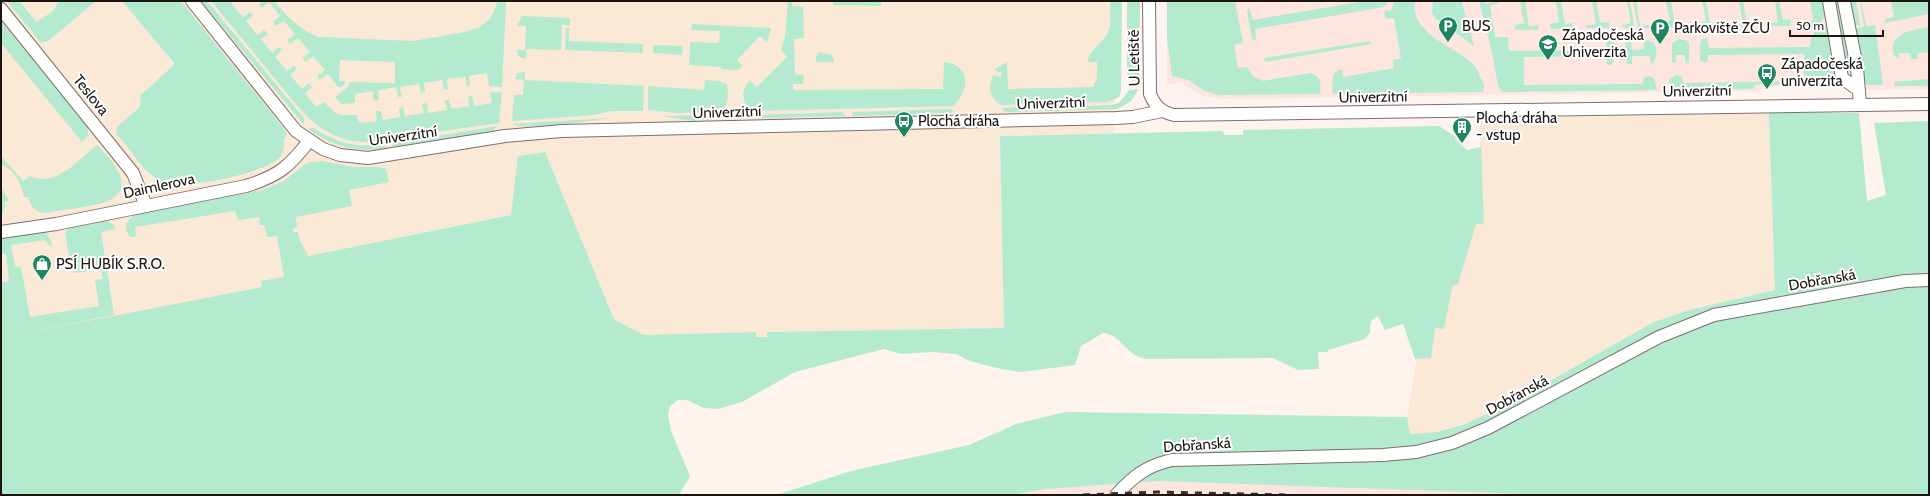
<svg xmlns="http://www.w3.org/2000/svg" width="1930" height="496" font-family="Cabin,sans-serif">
	<rect width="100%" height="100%" fill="#fef3ee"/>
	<!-- industrial -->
	<path fill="#f9e9d6" d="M1 1H1116L1114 133 1000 136 1004 328 768 332 767 337H756V332L643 335 614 319 545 152 518 156 511 215 308 256 296 282 1 338Z
		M1769 113 1775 290 1689 310 1652 323 1525 395 1466 424 1437 432 1410 434 1407 417 1428 290 1476 223H1484L1479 119Z"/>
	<!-- built -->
	<path fill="#fce6dd" d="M1167 1H1929V89L1859 90 1822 86H1774L1755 91 1224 99 1203 96 1182 83 1167 84Z
		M1157 481 1479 491 1553 495H1011L1046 489Z"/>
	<!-- green -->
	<path fill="#b4eacf" d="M7 1H19L37 22 53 11 59 1H96L48 41 41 43Z
		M122 1H181L285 130 287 136 284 138C284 144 284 151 281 156 269 173 184 190 165 183 143 175 132 149 116 134L118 126 140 107 141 95 175 64Z
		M201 1H207L304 118V125Z
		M211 1H234L231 3 243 17 250 12 253 16 246 21 257 35 264 30 268 34 261 39 272 53 279 47 282 50 275 57 287 71 294 65 297 69 290 75 302 89 309 83 312 87 305 93 316 107 324 102C339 117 336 115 357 115L359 123 377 121 376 111H381L383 120 400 117 399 108 403 107 405 116 424 113 422 104 427 103 428 113 447 110 445 100H449L451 109 470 106 468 97 472 96 474 106 492 103 490 92H502L499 123 366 142C339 142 318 129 300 109Z
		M263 1H274C288 17 299 30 319 37L413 41 465 32 478 28 489 20 496 7 497 1H506L502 87 489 86 487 73 469 76 470 86H467L465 77 447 79 448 89 444 90 442 80 424 83 425 92 421 93 419 84 400 87 402 97H398L396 87 378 90 379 100 374 101 373 91 355 94V103L342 104 335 97 349 86V82L395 83V62L340 60 339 81H345V84L339 88 328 74 320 80 317 76 325 70 313 56 306 62 302 58 310 52 298 38 290 44 287 40 295 34 284 21 276 26 273 22 280 16 269 2 262 8 259 5Z
		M788 1H792V6L803 7 804 38 794 39 795 74 804 75 803 84H793V90L943 89 944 62C971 65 970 89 954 106L750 111C742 101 740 90 750 81L757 87 787 57 781 50 785 37Z
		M833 1H881V6L833 5Z
		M1110 1H1122L1121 91 1119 97 1108 102 1001 105C988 97 989 87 993 75L1001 77 1002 73 994 70 1007 62 1008 89 1093 87 1097 79V62H1088C1088 49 1103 45 1108 32 1112 23 1110 11 1110 1Z
		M1127 1H1140L1139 81 1130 80 1127 73Z
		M1167 1H1235L1243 43 1234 45 1238 68 1247 67 1253 76 1263 81 1311 73C1322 77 1321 84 1320 94L1219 95 1205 91 1188 80 1172 76 1167 39Z
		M1365 1H1389L1384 7 1255 29 1256 41 1252 39 1247 11 1249 8 1253 20Z
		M1395 1H1415C1409 32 1452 46 1471 62 1475 65 1478 72 1480 77 1484 83 1485 85 1483 92L1333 94C1332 83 1330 72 1342 69L1343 77 1394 68 1393 60 1401 58 1394 18 1386 19 1384 11 1392 10V7Z
		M1433 1H1460L1462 3 1474 46 1435 18 1432 13Z
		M1479 1H1486V4L1499 1V3L1490 5 1495 37H1508L1509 51 1606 50 1607 41H1614V61L1611 65H1607L1606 56 1524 57V85L1642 84 1644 78 1648 76 1654 78 1657 90 1502 92 1498 85 1491 48Z
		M1520 1H1525L1529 26 1538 25 1539 27 1537 30H1517L1514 28 1515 25 1524 23Z
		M1556 1H1561L1565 24 1573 23V28L1553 29 1550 27V24L1559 22Z
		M1592 1H1596L1600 23 1609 22V28H1586V26L1596 24Z
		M1627 1H1630L1634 24 1632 29 1622 27 1621 25 1631 23Z
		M1633 1H1636L1640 26 1649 25V28H1640L1638 27Z
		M1666 1H1671L1675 25 1685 23 1684 27 1664 28 1661 26V23L1670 21Z
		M1702 1H1706L1710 24 1720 22 1719 27H1697V23L1706 21Z
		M1739 1H1743L1747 23 1756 21 1755 27H1733L1743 24Z
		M1775 1H1779L1783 20 1790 19 1791 26H1768V24L1778 22Z
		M1810 1H1822L1825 16 1821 22 1826 26 1834 74C1831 90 1814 81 1805 86 1798 84 1773 84 1767 87L1762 84 1754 85V89L1669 90V79L1677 75 1681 76 1684 83 1804 81V54L1708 55V61L1705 63 1700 61V43L1702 39 1707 38 1709 48 1810 47 1811 38 1814 37V26H1805L1803 24 1813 20Z
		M1833 1H1841L1852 70 1849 72H1847Z
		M1849 1H1856L1860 25 1853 26Z
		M1860 1H1861L1866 26 1875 25 1883 85H1867L1863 79 1853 29 1864 27Z
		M1891 1H1929V14L1885 23V19L1894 17Z
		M522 16 570 18V25H562L561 50 526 49V59L519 57 516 50H525L526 26H517Z
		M1 21 84 122 88 128V136L82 142 1 43Z
		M692 24 771 28 767 42 760 36 737 60 743 66 737 70 721 69V67L689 65 690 42 719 43 720 31 691 30Z
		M1929 27V52L1918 53V59H1911L1910 53H1899V59L1894 56C1886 33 1913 30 1929 27Z
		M566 28H569V41L643 44V53L565 50Z
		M1679 39 1686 40 1689 43V62L1687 64 1685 62V55H1676V63L1672 62V43Z
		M1627 40 1631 41 1632 50 1644 49V43L1646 40 1653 42C1658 48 1657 55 1654 62L1651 64 1650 56H1632V64H1627L1625 42Z
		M1370 41 1371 44 1265 62 1264 58Z
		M653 45 683 46 682 55 653 53Z
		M819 52 832 55 834 62H816V57Z
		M525 71V80L644 86 643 111H611L594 115 512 121 514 95H523L524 80 515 79 517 74Z
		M1929 79V86H1895L1894 82Z
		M705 80 719 81 727 84 728 96 724 112 677 113 648 110V86L704 90Z
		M1139 89 1131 101 1118 109 1008 112 1002 111 1004 108 1112 105 1119 103 1129 90Z
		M951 109 953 112 950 113 852 116 853 112H855Z
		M842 112 846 116 763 118 753 115Z
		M1769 113H1859L1867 201 1886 195 1874 123 1929 121V495H1553L1157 481 1046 489 1011 495H776L851 471 969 445 1016 424 1065 412 1407 417 1410 434 1437 432 1466 424 1525 395 1652 323 1689 310 1775 290Z
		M720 115C704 126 678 118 661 116Z
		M608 118C594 121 522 131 512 124Z
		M498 126 493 130 484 133 392 147 394 143Z
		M1439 126 1456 137 1455 139 1467 150 1481 147 1484 224H1476L1458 284 1452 287 1444 329 1435 328 1431 358 1415 359 1403 324 1385 330 1378 316C1369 320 1370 325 1370 333L1365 339 1328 350V352H1318L1319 369 1298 370 1273 358 1146 359C1123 354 1124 336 1103 333L1081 346 1075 365 1021 372 1001 369 970 361 956 354 933 352 902 354 884 349 795 372 742 402 718 409 704 408 687 400H678L670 406 668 415 671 431 690 476 679 495H1V282L9 281 6 254H1V238L44 231C50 236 51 241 52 248L45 240 11 245 15 267 21 266 30 317 99 306 95 280 103 279 101 269 76 273 72 271 65 233 70 227 105 220 114 225 115 229 101 232 114 315 5 337 262 287 261 281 284 277 277 236 267 237 264 225H260L259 217 238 220 235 211 135 227 136 237H130L126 231 127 222 135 214 262 190 284 181 304 165 311 162 322 161 354 167H378L386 169 389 182 349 190 352 206 296 217 297 227 293 228 294 232H298L300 241 308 256 511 215 518 156 545 152 614 319 643 335 756 332V337H767V332L1004 328 1000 136 1223 131 1224 135H1243V130Z
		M313 127C333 142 358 149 383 144L387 148C358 153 332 147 309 129Z
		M97 145C110 158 137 186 110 200 100 206 60 210 46 213 35 212 31 207 28 197H24C21 183 15 170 1 164V156L23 181 30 176C56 188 78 160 97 145Z
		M3 190 9 201H5L4 211 1 217V191Z"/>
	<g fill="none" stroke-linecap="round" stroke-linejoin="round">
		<!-- minor casing -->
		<g stroke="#7f6e68" stroke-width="14">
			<path id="minor" d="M192 1 296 131 323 149 340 155 368 158 505 136 562 131 1116 118 1133 117 1162 111
				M1149 1 1150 94C1155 106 1161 112 1174 115L1929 104
				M1829 1 1842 78 1859 90
				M1844 1 1857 68 1860 104
				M1 9 133 173 146 206
				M1 232 56 224 246 186C278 176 289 167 309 141
				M1116 495C1134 476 1146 466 1172 460L1383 455 1416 452 1452 443 1488 428 1659 337 1714 315 1905 281 1929 280"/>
		</g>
		<!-- minor -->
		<use href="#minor" stroke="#fff" stroke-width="12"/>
		<!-- rail -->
		<path stroke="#352d2b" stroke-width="3" stroke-dasharray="7 7" stroke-linecap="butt" d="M1083 495 1157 492 1285 495"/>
	</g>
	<!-- icons -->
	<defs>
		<g id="parking-pin" transform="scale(1)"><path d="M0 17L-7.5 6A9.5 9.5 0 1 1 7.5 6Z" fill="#208662" stroke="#fff"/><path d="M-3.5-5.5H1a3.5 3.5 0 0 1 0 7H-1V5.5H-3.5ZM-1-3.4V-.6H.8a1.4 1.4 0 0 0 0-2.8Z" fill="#fff"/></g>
		<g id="university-pin" transform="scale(1)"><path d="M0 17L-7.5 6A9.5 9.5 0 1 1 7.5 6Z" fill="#208662" stroke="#fff"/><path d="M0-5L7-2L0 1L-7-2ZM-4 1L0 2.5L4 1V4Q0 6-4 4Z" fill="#fff"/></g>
		<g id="bus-pin" transform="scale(1)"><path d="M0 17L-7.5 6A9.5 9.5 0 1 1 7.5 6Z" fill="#208662" stroke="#fff"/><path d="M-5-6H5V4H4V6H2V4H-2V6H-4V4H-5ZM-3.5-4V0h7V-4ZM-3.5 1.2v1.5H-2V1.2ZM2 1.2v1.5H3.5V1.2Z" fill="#fff"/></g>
		<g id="building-pin" transform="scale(1)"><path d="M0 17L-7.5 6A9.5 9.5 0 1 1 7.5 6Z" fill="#208662" stroke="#fff"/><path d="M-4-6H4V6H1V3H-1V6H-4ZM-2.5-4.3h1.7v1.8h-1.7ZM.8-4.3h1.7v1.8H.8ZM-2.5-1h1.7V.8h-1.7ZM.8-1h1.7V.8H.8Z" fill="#fff"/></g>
		<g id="shop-pin" transform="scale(1)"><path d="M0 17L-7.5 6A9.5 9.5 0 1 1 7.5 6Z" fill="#208662" stroke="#fff"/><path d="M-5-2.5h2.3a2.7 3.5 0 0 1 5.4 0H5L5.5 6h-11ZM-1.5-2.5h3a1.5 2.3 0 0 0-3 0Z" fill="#fff"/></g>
	</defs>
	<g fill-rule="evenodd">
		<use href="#parking-pin" x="1448" y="26"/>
		<use href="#parking-pin" x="1660" y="28"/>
		<use href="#university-pin" x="1548" y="44"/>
		<use href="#bus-pin" x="1767" y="73"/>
		<use href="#bus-pin" x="904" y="121"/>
		<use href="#building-pin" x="1462" y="127"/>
		<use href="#shop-pin" x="42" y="264"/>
	</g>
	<g text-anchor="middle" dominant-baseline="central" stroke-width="4" stroke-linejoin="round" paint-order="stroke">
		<!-- poi labels -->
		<g font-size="15" fill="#1b1412" stroke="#fff" text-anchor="start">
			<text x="1462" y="26">BUS</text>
			<text x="1674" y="28">Parkoviště ZČU</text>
			<text x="1562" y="35">Západočeská<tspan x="1562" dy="17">Univerzita</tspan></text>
			<text x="1781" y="64">Západočeská<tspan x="1781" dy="17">univerzita</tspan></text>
			<text x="1476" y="118">Plochá dráha<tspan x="1476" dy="17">- vstup</tspan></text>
			<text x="918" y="121">Plochá dráha</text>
			<text x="56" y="264">PSÍ HUBÍK S.R.O.</text>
		</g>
		<!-- street labels -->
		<g font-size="15" fill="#1b1412" stroke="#fff">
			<text transform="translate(1134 58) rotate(-91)">U Letiště</text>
			<text transform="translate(1697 91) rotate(-1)">Univerzitní</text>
			<text transform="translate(91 95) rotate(51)">Teslova</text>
			<text transform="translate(1373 97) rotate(-1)">Univerzitní</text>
			<text transform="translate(1051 103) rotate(-2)">Univerzitní</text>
			<text transform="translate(727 112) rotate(-2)">Univerzitní</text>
			<text transform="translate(403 136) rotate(-8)">Univerzitní</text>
			<text transform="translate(159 186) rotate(-12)">Daimlerova</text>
			<text transform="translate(1822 280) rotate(-10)">Dobřanská</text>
			<text transform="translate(1517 395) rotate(-28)">Dobřanská</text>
			<text transform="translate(1197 445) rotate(-4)">Dobřanská</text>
		</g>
	</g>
	<!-- border -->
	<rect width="1930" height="496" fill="none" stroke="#1b1412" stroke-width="4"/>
	<!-- scale -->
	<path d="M1790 30v6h93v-6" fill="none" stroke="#1b1412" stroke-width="2"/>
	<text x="1796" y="30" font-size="12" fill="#1b1412" stroke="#ffffff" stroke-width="3" paint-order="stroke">50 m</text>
</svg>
